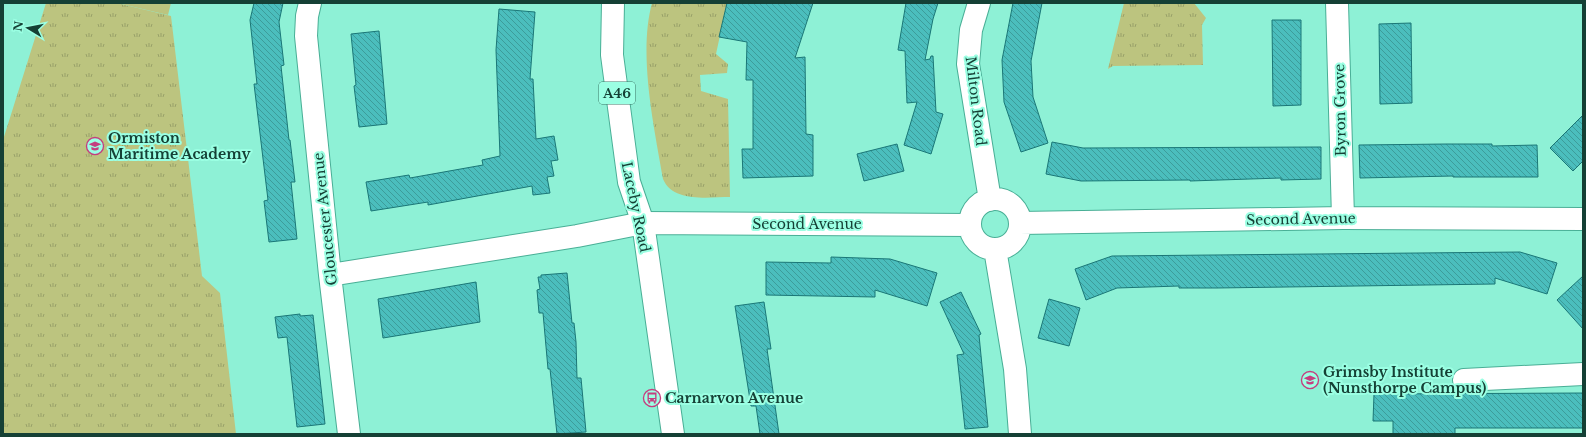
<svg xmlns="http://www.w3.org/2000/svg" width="1586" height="437" font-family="'Libre Baskerville',serif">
	<defs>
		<pattern id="grass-tufts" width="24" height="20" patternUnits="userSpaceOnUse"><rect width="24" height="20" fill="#bcc47f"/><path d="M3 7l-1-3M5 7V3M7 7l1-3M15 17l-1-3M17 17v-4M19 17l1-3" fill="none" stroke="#98a169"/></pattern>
		<pattern id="building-back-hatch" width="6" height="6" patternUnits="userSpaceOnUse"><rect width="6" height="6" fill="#4bbebd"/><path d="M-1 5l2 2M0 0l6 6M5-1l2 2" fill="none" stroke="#3d9c9a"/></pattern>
	</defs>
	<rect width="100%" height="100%" fill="#8ef1d6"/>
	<!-- grass -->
	<path fill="url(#grass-tufts)" d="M46 3H117L171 16 202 276 220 293 236 434H3V140Z
		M652 3H727L716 54 728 64 727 73 700 75 701 91 728 99 730 197C709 197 673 203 663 179 654 126 638 55 652 3Z
		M1124 3H1194L1206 18 1202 25 1203 65 1113 66 1108 69Z"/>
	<!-- garden -->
	<path fill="#bcc47f" d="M117 3H171L168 15Z"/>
	<!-- building -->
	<path fill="url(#building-back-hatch)" stroke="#1a7777" d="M254 3H283L279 22 284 65 281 66 289 140H290L295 182H291L297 239 269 242 264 201 268 200 254 84H257L250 20Z
		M727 3H813L795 58 805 57 806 134 813 135V176L743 178 742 149H753V80H746L747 42 719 37Z
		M906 3H938L933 19 925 60 930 59 931 56H933L936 112 943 114 931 154 904 145 917 102 907 103 905 51 898 50Z
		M1013 3H1042L1031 61 1033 97 1048 143 1021 152 1004 102 1002 60Z
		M499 9 535 12 530 79H533L536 139 554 136 558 160 551 161 554 176 547 177 550 193 533 195 532 186 428 205V202L371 211 366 182 409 175 410 178 483 165 482 160 500 156 496 50Z
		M1272 20H1301V105L1273 106Z
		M1411 23 1412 103 1380 104 1379 24Z
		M379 31 387 124 359 127 354 86 356 85 351 34Z
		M1583 115V161L1573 171 1550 148Z
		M1052 142 1083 148 1321 147V179L1281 180V178L1190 181V180L1081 181 1046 174Z
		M897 144 904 171 864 181 857 154Z
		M1446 144H1492V146L1537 145 1538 177H1453V176L1360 178 1359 145Z
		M1520 252 1557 263 1547 294 1495 278V284L1217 288H1179V286L1117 288 1086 300 1075 269 1112 256Z
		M831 257 890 259 937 273 927 306 875 290V297L766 295V262L831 263Z
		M567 273 572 323H574L576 342 577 378H581L586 432 557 434 550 369H548L543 313H539L537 290 540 289 538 277H541V275Z
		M1583 276V329L1557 300Z
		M476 282 480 322 383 338 378 299Z
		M961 292 981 334 979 335 988 427 965 429 957 355 964 354 940 302Z
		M1049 299 1080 308 1069 346 1038 338Z
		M764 302 771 349H767L779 434H760L756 406H751L735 306Z
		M300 314V316L313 315 325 424 297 427 287 337 278 338 275 317Z
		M1583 393V428H1455V434H1393V421H1373L1374 394Z"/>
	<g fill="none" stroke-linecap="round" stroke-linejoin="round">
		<!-- minor casing -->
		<g stroke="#49af96" stroke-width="24">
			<path id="minor" d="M310 3 307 16 306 36 330 275 349 434
				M979 3 971 30 968 64 990 200
				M1337 3 1343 218
				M970 224a25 25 0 1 1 50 0a25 25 0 1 1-50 0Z
				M1020 223 1343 218 1583 219
				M995 249 1015 369 1020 434
				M330 275 577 236 643 223 970 225
				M1464 380 1583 374"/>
		</g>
		<!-- highway casing -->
		<g stroke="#49af96" stroke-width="24">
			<path id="highway" d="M613 3 612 55 629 182 643 223 673 434"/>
		</g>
		<!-- minor -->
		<use href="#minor" stroke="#fff" stroke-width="22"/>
		<!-- highway -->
		<use href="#highway" stroke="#fff" stroke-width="22"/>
	</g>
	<!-- icons -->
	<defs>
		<g id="school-ring" transform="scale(0.9)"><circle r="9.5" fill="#9bffe3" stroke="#c43e7f" stroke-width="1.5"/><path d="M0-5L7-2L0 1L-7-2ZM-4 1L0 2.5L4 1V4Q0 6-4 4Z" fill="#c43e7f"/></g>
		<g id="university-ring" transform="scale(0.9)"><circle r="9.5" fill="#9bffe3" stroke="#c43e7f" stroke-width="1.5"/><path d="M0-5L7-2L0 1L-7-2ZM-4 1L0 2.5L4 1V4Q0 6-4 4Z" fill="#c43e7f"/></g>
		<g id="bus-ring" transform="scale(0.9)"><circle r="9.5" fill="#9bffe3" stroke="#c43e7f" stroke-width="1.5"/><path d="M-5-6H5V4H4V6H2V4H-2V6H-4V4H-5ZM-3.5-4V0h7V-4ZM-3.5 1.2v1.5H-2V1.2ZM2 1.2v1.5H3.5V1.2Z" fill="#c43e7f"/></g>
	</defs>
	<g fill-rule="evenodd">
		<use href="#school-ring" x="95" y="146"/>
		<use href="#university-ring" x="1310" y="380"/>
		<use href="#bus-ring" x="652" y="398"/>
	</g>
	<g text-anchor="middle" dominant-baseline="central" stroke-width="4" stroke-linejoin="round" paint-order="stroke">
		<!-- shield labels -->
		<rect fill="#9bffe3" stroke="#3d7969" stroke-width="1" x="599" y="82" width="36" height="22" rx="3"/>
		<g font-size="13" font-weight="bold" fill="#154035">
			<text x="617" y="93">A46</text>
		</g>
		<!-- street labels -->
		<g font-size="14" fill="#154035" stroke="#9bffe3">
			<text transform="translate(976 101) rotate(83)">Milton Road</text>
			<text transform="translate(1340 110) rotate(-91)">Byron Grove</text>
			<text transform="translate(636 207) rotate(78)">Laceby Road</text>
			<text transform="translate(325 219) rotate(-96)">Gloucester Avenue</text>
			<text transform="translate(1301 219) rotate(-1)">Second Avenue</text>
			<text x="807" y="224">Second Avenue</text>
		</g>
		<!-- poi labels -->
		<g font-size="14" font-weight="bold" fill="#154035" stroke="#9bffe3" text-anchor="start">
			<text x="108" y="138">Ormiston<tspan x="108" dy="16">Maritime Academy</tspan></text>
			<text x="1323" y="372">Grimsby Institute<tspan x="1323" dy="16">(Nunsthorpe Campus)</tspan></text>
			<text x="665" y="398">Carnarvon Avenue</text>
		</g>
	</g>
	<!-- border -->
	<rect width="1586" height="437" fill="none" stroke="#154035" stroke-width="8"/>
	<!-- north arrow -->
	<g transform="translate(28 28) rotate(280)" stroke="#9bffe3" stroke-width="3" paint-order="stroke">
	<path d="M0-3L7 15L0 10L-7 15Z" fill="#154035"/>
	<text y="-6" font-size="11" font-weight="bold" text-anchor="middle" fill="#154035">N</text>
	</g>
</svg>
